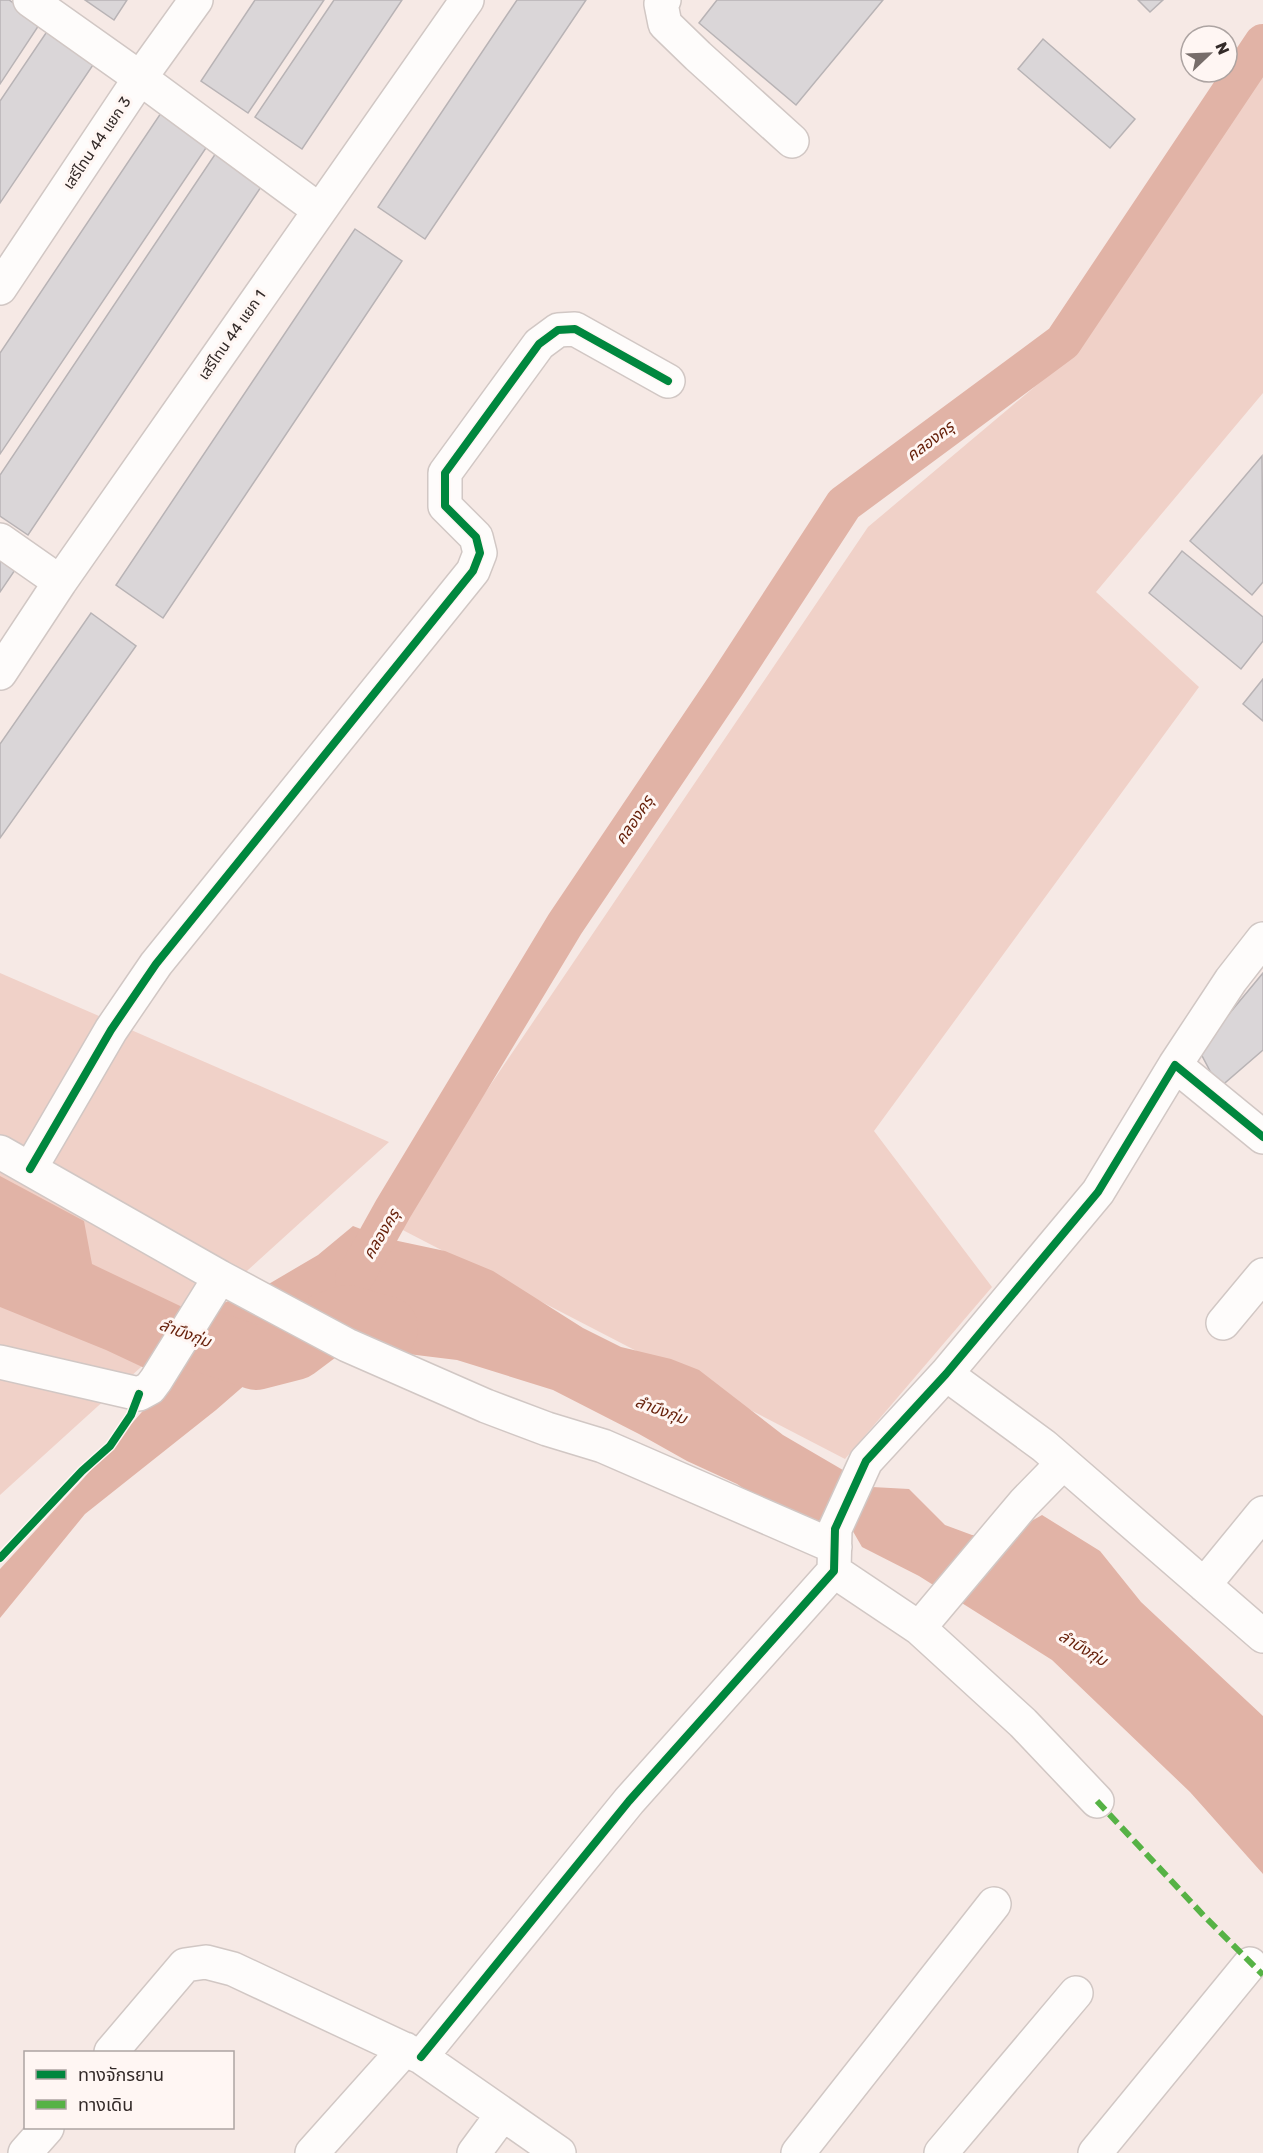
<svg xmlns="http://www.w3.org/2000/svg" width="1263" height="2153" font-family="Rubik,'Noto Sans Thai',sans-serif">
	<rect width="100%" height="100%" fill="#f6e9e5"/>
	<!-- green -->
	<path fill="#f0d1c8" d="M1263 69V393L1096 592 1199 687 874 1131 992 1287 845 1459 395 1226 868 527 1076 352Z
		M0 973 389 1142 0 1495Z"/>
	<!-- water -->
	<path fill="#e1b3a6" d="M0 1176 84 1221 92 1264 197 1314 267 1285 318 1255 353 1226 384 1238 445 1251 493 1271 583 1328 621 1347 671 1359 699 1370 783 1435 872 1487 909 1489 945 1525 972 1535 1005 1536 1042 1515 1100 1551 1141 1602 1263 1716V1874L1190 1792 1052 1660 919 1576 862 1547 851 1528 812 1536 737 1484 687 1461 639 1434 553 1390 457 1360 408 1354 327 1317 300 1337 216 1410 85 1514 0 1618V1569L83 1479 170 1380 106 1350 0 1307Z"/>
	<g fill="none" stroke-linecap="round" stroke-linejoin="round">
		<!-- canal -->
		<path stroke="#e1b3a6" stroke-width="38" d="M354 1279 393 1209 565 924 726 685 844 504 1063 342 1263 43"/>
		<!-- river -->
		<path stroke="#e1b3a6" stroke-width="64" d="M197 1338 256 1358 295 1348 327 1324 347 1317 386 1328"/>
	</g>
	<!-- building -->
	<path fill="#dad6d8" stroke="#b8b3b5" stroke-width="1.5" d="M0 0H9L41 22 0 84Z
		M85 0H127L114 20Z
		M255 0H324L248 113 201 81Z
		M334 0H402L302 149 255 117Z
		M517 0H586L425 239 378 207Z
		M717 0H883L796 105 699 23Z
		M1138 0H1163L1150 12Z
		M48 30 95 62 0 203V101Z
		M1043 39 1135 119 1110 148 1018 69Z
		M163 110 210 142 0 454V353Z
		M220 147 267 178 28 535 0 516V475Z
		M355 229 402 261 163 618 116 585Z
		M1262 456 1263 582 1252 595 1190 541Z
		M1182 551 1263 617V641L1241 669 1149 593Z
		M0 560 15 570 0 592Z
		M91 613 136 646 0 838V744Z
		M1263 679V721L1243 704Z
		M1263 973V1050L1219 1088 1199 1050Z"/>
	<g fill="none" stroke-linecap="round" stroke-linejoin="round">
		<!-- minor casing -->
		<g stroke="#d1c7c4" stroke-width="36">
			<path id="minor" d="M30 0 140 78 319 210
				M664 0 661 4 665 24 698 56 792 141
				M0 288 140 78 196 0
				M0 540 60 582
				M0 673 60 582 467 0
				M1175 1065 1231 980 1263 939
				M0 1152 220 1277 347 1345 486 1406 547 1429 603 1446 835 1547
				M30 1169 111 1030 156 964 473 571 480 553 476 537 445 506V473L539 344 558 330 575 329 668 381
				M1223 1323 1263 1275
				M0 1362 139 1394 150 1388 156 1380 220 1277
				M946 1374 1044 1446 1263 1636
				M834 1571 919 1628 1023 1723 1097 1801
				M1204 1585 1263 1513
				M919 1628 1024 1503 1063 1463
				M111 2052 185 1965 206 1962 233 1969 421 2057 559 2153
				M421 2057 629 1801 834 1571 835 1529 866 1461 946 1374 1098 1192 1175 1065 1263 1137
				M25 2153 47 2128
				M312 2153 405 2049
				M474 2153 502 2115
				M798 2153 994 1904
				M941 2153 1076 1993
				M1095 2153 1250 1964"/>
		</g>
		<!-- minor -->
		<use href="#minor" stroke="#fefcfb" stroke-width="33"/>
		<!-- quiet -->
		<path stroke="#56b245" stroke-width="6" stroke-dasharray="12 6" stroke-linecap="butt" d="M1097 1801 1205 1917 1263 1975"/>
		<!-- cycleway casing -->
		<g stroke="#fff6f3" stroke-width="11">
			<path id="cycleway" d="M30 1169 111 1030 156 964 473 571 480 553 476 537 445 506V473L539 344 558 330 575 329 668 381
				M0 1558 82 1471 110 1446 131 1415 139 1394
				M421 2057 629 1801 834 1571 835 1529 866 1461 946 1374 1098 1192 1175 1065 1263 1137"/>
		</g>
		<!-- cycleway -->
		<use href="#cycleway" stroke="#00873e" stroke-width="8"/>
	</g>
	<g text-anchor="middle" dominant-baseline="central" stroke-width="6" stroke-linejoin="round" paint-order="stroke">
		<!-- street labels -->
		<g font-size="15" fill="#332a28" stroke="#fff6f3">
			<text transform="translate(97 143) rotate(-56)">เสรีไทน 44 แยก 3</text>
			<text transform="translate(232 335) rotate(-55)">เสรีไทน 44 แยก 1</text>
		</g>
		<!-- water labels -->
		<g font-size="16" font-style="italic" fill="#67210b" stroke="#fff6f3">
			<text transform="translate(930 441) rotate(-37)">คลองครุ</text>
			<text transform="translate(634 820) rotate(-56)">คลองครุ</text>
			<text transform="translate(381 1234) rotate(-59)">คลองครุ</text>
			<text transform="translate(185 1333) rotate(20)">ลำบึงกุ่ม</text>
			<text transform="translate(661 1410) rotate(20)">ลำบึงกุ่ม</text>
			<text transform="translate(1083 1648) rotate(31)">ลำบึงกุ่ม</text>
		</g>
	</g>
	<!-- legend -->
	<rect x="24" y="2051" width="210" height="78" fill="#fff6f3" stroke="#ada4a2" stroke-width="1.5"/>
	<rect x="36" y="2070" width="30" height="9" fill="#00873e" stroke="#ada4a2" stroke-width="1.5"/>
	<text x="78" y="2081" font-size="18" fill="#332a28">ทางจักรยาน</text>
	<rect x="36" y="2100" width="30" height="9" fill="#56b245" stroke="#ada4a2" stroke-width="1.5"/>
	<text x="78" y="2111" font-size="18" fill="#332a28">ทางเดิน</text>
	<!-- north arrow -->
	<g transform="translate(1209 54) rotate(67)"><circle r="28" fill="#fff6f3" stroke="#ada4a2" stroke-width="1.5"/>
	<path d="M0-4.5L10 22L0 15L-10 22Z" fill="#776d6a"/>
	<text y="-9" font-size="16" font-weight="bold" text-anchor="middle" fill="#332a28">N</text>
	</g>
</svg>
